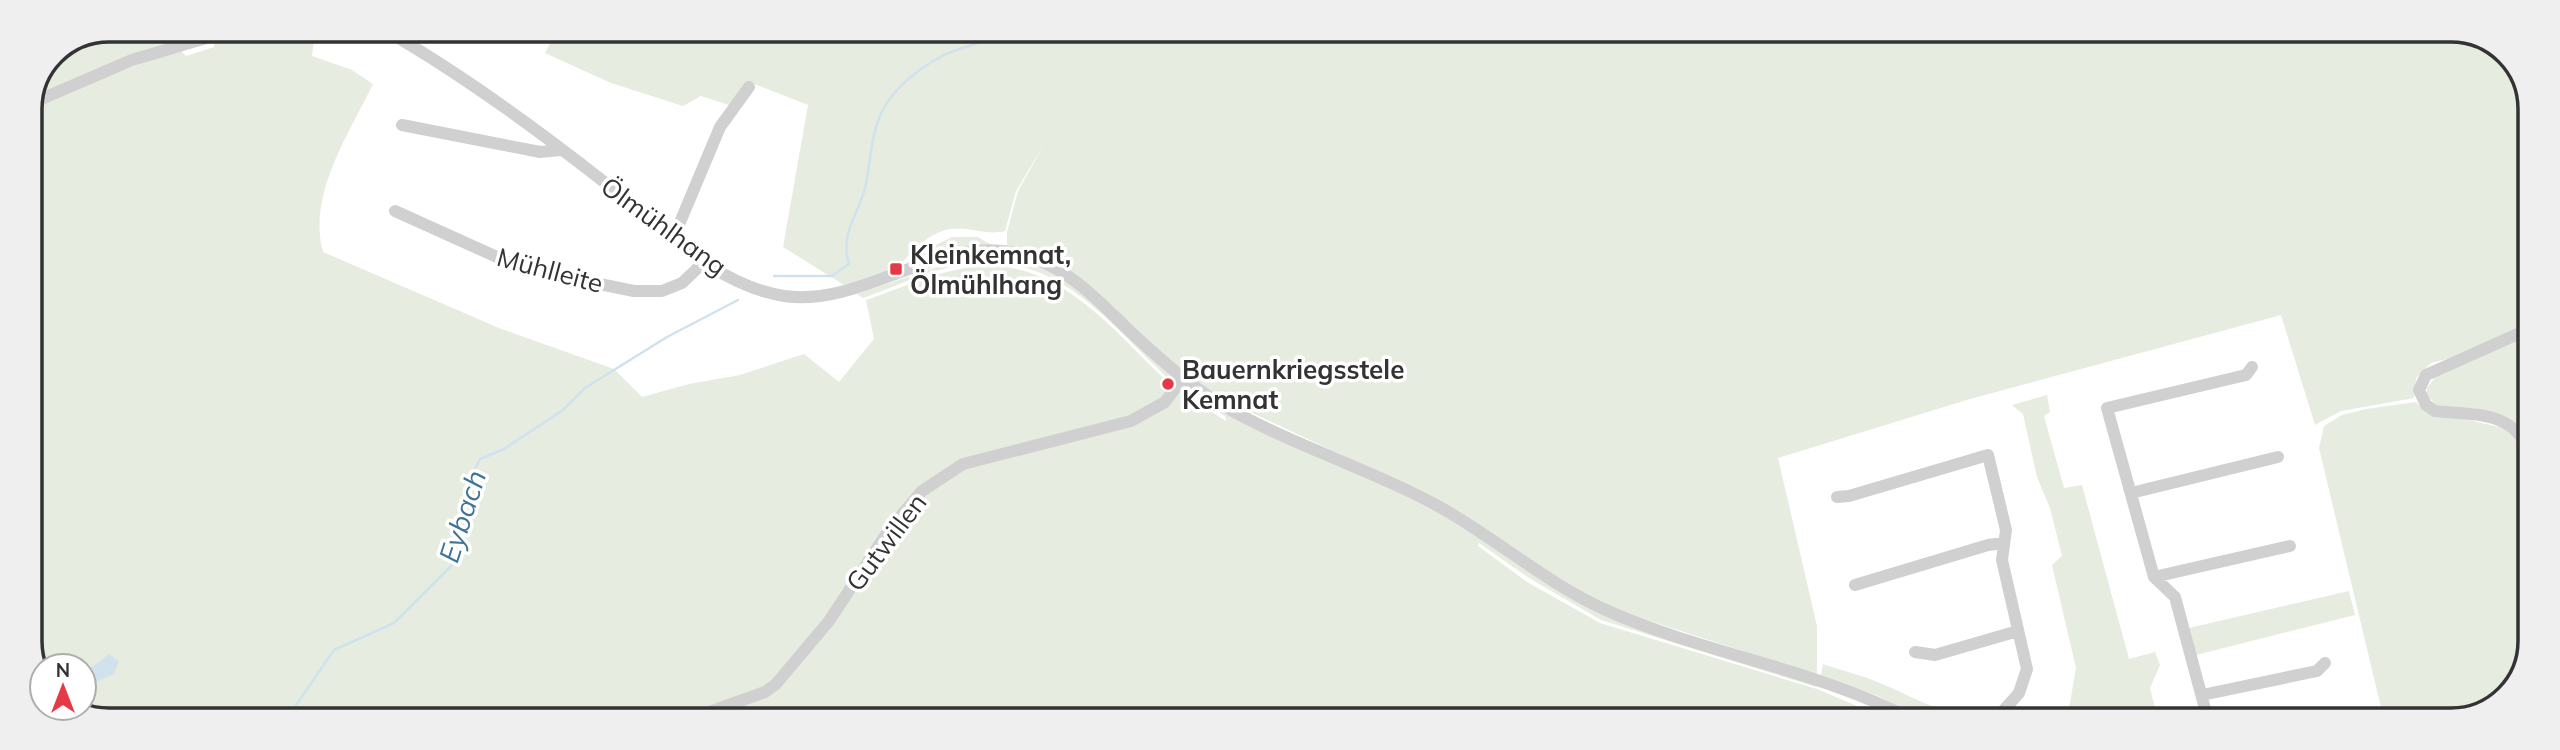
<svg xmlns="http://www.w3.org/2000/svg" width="2560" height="750" font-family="Mulish,sans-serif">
	<rect width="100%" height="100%" fill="#fff"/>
	<!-- green -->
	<path fill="#e6ecdf" d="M109 30H224L33 100 53 53Z
		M240 30H315L312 56 352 70 373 84C349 134 307 195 323 252L499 328 614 369 642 397 689 384 740 375 804 354 839 382 874 339 866 300C902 288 942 269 980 266 1064 261 1117 336 1173 387 1135 429 1021 450 965 466L1132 423 1177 390 1226 421V417L1180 387 1184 383 1439 513 1571 596 1817 682 1816 687 1601 620 1529 578 1479 543 1478 546 1527 582 1600 623 1817 689 1890 720 89 718 73 708H84V666H42V676L30 647V108L178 48 186 56 214 47 215 38Z
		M554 30 2471 32 2511 57 2530 103 2529 325 2455 357 2431 363 2416 378 2414 398 2341 411 2315 425 2281 315 1970 399 1778 458 1817 626V675L1610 608 1399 482 1227 401 1185 375 1081 279 1007 249V232L1018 191 1045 143 1016 191 1005 231C983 237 961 221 937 233 918 242 904 263 891 271 877 278 858 280 844 285L783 247 808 105 749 82 732 106 701 96 683 106 611 83 545 53 556 32Z
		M952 237H978L993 246 904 267 913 256Z
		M1004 256 1026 260 1057 272 1180 380 1176 385C1115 332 1069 259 980 262 944 264 897 286 863 298L857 294 955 261Z
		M2529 333V440C2511 406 2469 409 2436 405L2427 395V388L2436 376Z
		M2047 395 2050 412 2044 416 2064 488 2082 485 2129 659 2155 652 2160 665 2150 688 2158 720H2067L2076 668 2052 565 2062 556 2050 508 2037 477 2023 414 2012 405Z
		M2416 402 2422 409 2503 428 2517 440 2525 466 2528 661 2500 704 2452 720H2384L2319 448 2324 426 2342 415 2366 409Z
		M2349 591 2355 615 2196 655 2189 628Z
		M1823 664C1840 670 1858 674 1875 681 1918 698 1934 714 1983 714L1987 718 1923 720 1878 696 1821 675Z"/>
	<!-- water -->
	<path fill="#cfe2ee" d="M109 654 119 661 114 674 91 684 87 671Z"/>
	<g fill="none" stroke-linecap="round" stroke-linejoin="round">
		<!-- stream -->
		<path stroke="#cfe2ee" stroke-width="2.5" d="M774 276H832L849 264C840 232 857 218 865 188 870 167 870 145 877 124 886 93 915 71 942 56 961 46 983 45 1001 31
			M287 718 334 650 394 623 451 566 464 528 470 478 480 459 504 449 563 410 585 388 667 337 738 300"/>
		<!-- minor -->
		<path stroke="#d0d0d0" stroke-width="12" d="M385 30C463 75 537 129 608 185 660 226 714 285 784 296 868 308 945 227 1030 257 1073 271 1102 305 1134 335 1163 362 1195 390 1231 410 1299 448 1376 471 1445 510 1500 542 1550 585 1608 611 1708 655 1817 669 1913 720
			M32 103 132 60 233 30
			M402 125 540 152 560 150
			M395 211 508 262 545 273 634 291H662L682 283 704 262
			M673 239 720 127 749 87
			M2529 455C2517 410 2472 415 2435 411L2426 405 2419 390 2426 375 2529 329
			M2131 493 2278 457
			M1837 497 1849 496 1988 455 2006 530 2002 560 2027 669 2019 693 1995 720
			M2528 555V509
			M2154 577 2290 546
			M1855 585 1988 545 2004 543
			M1915 652 1935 655 2018 631
			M2202 695 2317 671 2325 663
			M693 718 765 692 776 684 829 621 889 530 922 491 963 464 1131 421 1165 402 1183 378
			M2208 720 2175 597 2154 577 2107 408 2246 375 2252 367"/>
	</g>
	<!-- markers -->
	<g fill="#e63946" stroke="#fff" stroke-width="2.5">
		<rect x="889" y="262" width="14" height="14" rx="3.5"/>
		<circle cx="1168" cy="384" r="7"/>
	</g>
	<g text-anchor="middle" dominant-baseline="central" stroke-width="7" stroke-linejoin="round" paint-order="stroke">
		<!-- street labels -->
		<g font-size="26" fill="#333" stroke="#fff">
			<text transform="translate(664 226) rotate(36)">Ölmühlhang</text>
			<text transform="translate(550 270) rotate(15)">Mühlleite</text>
			<text transform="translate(886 542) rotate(-53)">Gutwillen</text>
		</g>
		<!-- poi labels -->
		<g font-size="26" font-weight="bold" fill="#333" stroke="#fff" text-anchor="start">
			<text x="910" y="254">Kleinkemnat,<tspan x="910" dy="30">Ölmühlhang</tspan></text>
			<text x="1182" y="369">Bauernkriegsstele<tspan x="1182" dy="30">Kemnat</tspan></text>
		</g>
		<!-- water labels -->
		<g font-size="28" font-style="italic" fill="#3f7597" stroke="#fff">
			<text transform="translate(462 516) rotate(-72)">Eybach</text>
		</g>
	</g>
	<!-- crop -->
	<path d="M0 0H2560V750H0ZM109 42H2451A67 67 0 0 1 2518 109V641A67 67 0 0 1 2451 708H109A67 67 0 0 1 42 641V109A67 67 0 0 1 109 42Z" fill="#efefef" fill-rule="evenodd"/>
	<path fill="none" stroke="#333" stroke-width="3.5" d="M109 42H2451A67 67 0 0 1 2518 109V641A67 67 0 0 1 2451 708H109A67 67 0 0 1 42 641V109A67 67 0 0 1 109 42Z"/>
	<!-- north arrow -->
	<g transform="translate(63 687)"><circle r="33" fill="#ffffff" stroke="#adadad" stroke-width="2"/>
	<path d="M0-5L12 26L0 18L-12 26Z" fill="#e63946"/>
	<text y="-10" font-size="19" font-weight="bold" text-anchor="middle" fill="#333333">N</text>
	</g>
</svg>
